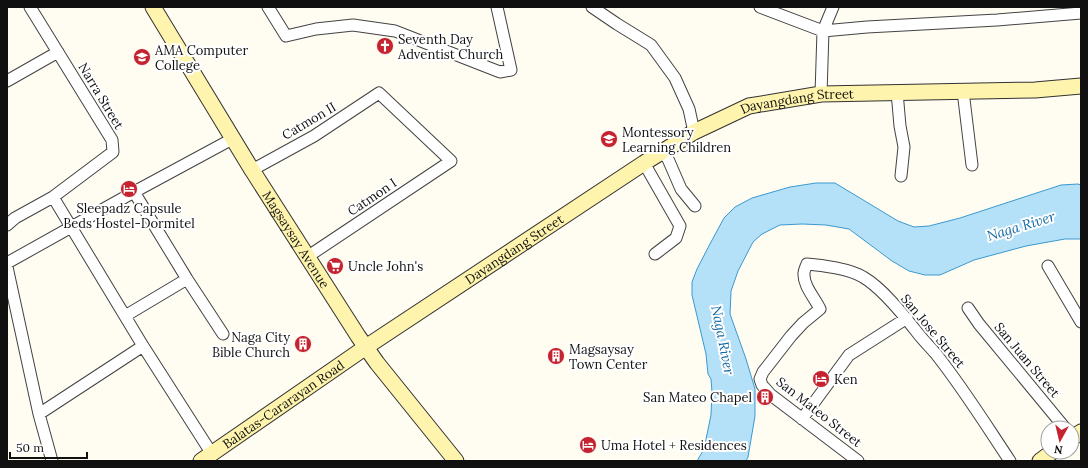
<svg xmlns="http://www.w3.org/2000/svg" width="1088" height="468" font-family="Lora,serif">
	<rect width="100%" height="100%" fill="#fffcf2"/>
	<!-- water -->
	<path fill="#b5e1f8" stroke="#3a99d1" d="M816 183H835L898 221 914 227 929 226 960 218 1061 185 1078 184 1081 185V239H1065L1026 246 974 260 940 275H925L909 271 892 261 849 229 826 225 802 224 780 225 762 234 753 242 738 271 731 291 730 314 746 359 755 389V416L748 457 746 461H697L704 449 711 415 712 392 711 379 708 374 706 354 692 295V282L697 269 711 242 724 218 735 207 752 198 790 187Z"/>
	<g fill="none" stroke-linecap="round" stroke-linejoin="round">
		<!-- minor casing -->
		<g stroke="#434343" stroke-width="13">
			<path id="minor" d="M268 7 286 36 316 29 353 25 395 31 500 72 511 70 497 7
				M592 7 617 24 630 32 651 45 675 78 689 109 694 132
				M760 7 823 31 867 27 997 20 1081 13
				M7 81 58 52
				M963 91 972 165
				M897 92 900 126 904 147 901 176
				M821 94 823 31 833 7
				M662 152 668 159 681 189 695 206
				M644 163 680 226 676 238 655 254
				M252 170 314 136 379 93 451 161 307 257
				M134 192 187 279 223 334
				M53 197 143 346 212 454
				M7 225 15 218 53 197 113 152 112 140 30 7
				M7 263 134 192 234 138
				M1048 266 1081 322
				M7 267 39 414 52 461
				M968 308 979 324 1065 428
				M125 316 187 279
				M39 414 143 346
				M802 419 849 355 907 318
				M858 461 771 395 762 385 760 379 763 372 791 336 803 323 820 309C815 298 803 286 804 273 804 270 806 267 807 264 822 265 850 269 863 277 882 288 902 313 916 331 922 339 929 346 936 354 963 388 986 425 1010 461"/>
		</g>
		<!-- secondary casing -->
		<g stroke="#323232" stroke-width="17">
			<g id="secondary">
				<path id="s1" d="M153 7 252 170 358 336 377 363 456 461"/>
				<path d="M1072 438 1081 432"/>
				<path id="s2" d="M201 461 366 347 644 163 694 132 749 106 821 94 1035 90 1081 86"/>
				<path d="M1040 461 1052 452"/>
			</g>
		</g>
		<!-- minor -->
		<use href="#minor" stroke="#fff" stroke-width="11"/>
		<!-- secondary -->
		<use href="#secondary" stroke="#fff4ad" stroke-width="15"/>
	</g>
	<!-- icons -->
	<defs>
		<g id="church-disc" transform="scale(0.9)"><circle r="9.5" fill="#c4232f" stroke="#fff"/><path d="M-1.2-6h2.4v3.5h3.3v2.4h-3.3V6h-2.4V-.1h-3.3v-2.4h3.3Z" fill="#fff"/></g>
		<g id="university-disc" transform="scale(0.9)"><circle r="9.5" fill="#c4232f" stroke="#fff"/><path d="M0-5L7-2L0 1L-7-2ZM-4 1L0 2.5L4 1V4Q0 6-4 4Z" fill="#fff"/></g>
		<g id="school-disc" transform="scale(0.9)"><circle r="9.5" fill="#c4232f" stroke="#fff"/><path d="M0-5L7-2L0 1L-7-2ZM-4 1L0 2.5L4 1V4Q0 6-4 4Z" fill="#fff"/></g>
		<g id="hotel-disc" transform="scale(0.9)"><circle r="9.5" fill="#c4232f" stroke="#fff"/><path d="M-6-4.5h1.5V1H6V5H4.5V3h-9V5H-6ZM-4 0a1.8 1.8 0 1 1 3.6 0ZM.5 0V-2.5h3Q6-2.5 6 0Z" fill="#fff"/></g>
		<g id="supermarket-disc" transform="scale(0.9)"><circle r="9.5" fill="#c4232f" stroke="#fff"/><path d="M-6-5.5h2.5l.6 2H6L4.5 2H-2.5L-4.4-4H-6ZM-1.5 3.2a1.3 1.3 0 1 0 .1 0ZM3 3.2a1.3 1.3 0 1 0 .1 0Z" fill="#fff"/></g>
		<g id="building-disc" transform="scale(0.9)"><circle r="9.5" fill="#c4232f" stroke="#fff"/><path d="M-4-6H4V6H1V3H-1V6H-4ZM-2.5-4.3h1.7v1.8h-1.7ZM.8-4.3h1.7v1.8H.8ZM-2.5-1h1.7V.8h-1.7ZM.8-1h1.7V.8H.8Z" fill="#fff"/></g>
	</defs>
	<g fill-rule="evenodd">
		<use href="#church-disc" x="385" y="46"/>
		<use href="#university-disc" x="142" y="57"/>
		<use href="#school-disc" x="609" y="139"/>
		<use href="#hotel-disc" x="129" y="189"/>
		<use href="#supermarket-disc" x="335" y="266"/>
		<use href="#building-disc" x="303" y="344"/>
		<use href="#building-disc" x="556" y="356"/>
		<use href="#hotel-disc" x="821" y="379"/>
		<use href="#building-disc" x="765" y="397"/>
		<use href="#hotel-disc" x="588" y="445"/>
	</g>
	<g text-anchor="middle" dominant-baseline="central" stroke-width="4" stroke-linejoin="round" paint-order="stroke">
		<!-- poi labels -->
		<g font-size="13" fill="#101010" stroke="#fff" text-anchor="start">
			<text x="398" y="39">Seventh Day<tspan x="398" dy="15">Adventist Church</tspan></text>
			<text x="155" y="50">AMA Computer<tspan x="155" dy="15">College</tspan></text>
			<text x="622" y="132">Montessory<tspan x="622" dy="15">Learning Children</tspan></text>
			<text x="129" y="208" text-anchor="middle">Sleepadz Capsule<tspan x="129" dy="15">Beds Hostel-Dormitel</tspan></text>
			<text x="348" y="266">Uncle John's</text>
			<text x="290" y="337" text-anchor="end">Naga City<tspan x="290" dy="15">Bible Church</tspan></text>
			<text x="569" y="349">Magsaysay<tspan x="569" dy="15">Town Center</tspan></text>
			<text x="834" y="379">Ken</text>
			<text x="752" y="397" text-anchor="end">San Mateo Chapel</text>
			<text x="601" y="445">Uma Hotel + Residences</text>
		</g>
		<!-- street labels -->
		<g font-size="13" fill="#101010" stroke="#fff">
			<text transform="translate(101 96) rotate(59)">Narra Street</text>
			<text stroke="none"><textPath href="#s2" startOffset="702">Dayangdang Street</textPath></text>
			<text transform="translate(309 121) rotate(-31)">Catmon II</text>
			<text transform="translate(372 197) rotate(-34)">Catmon I</text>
			<text stroke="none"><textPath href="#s1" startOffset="273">Magsaysay Avenue</textPath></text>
			<text stroke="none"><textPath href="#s2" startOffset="378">Dayangdang Street</textPath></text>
			<text transform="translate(933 331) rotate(50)">San Jose Street</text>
			<text transform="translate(1027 360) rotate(50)">San Juan Street</text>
			<text stroke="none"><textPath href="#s2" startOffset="100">Balatas-Cararayan Road</textPath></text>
			<text transform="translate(819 412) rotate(38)">San Mateo Street</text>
		</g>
		<!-- water labels -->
		<g font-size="14" font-style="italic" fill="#146ba6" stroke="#fff">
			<text transform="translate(1021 226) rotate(-17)">Naga River</text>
			<text transform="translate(723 340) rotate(79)">Naga River</text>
		</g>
	</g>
	<!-- border -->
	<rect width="1088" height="468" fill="none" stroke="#101010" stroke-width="16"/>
	<!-- north arrow -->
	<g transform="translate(1060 440) rotate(188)"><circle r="19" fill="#ffffff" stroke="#9f9f9f"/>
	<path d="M0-3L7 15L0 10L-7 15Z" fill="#c4232f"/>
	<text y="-6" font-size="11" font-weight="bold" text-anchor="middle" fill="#101010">N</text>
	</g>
	<!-- scale -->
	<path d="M10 452v6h77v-6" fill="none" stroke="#101010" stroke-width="2"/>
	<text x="16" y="452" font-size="12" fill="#101010" stroke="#ffffff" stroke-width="3" paint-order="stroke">50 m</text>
</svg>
